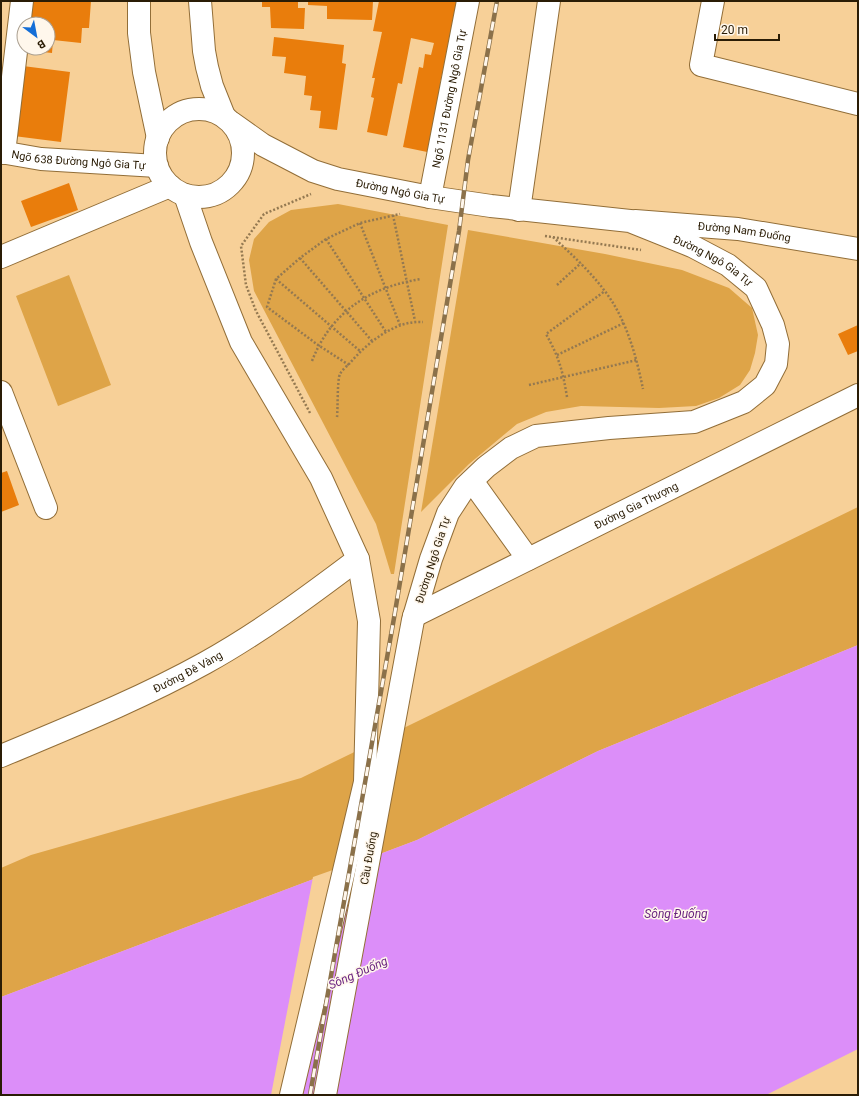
<svg xmlns="http://www.w3.org/2000/svg" width="859" height="1096" font-family="Roboto,sans-serif">
	<rect width="100%" height="100%" fill="#f7d098"/>
	<!-- green -->
	<path fill="#dea448" d="M338 204 448 225 394 574H391L376 524 254 291 249 260 254 239 269 222 291 210Z
		M468 230 605 254 682 270 729 288 752 308 758 335 755 353 750 370 740 385 719 398 696 406 659 408 581 406 546 412 517 424 469 464 421 512Z
		M69 275 111 385 58 406 16 296Z
		M858 507V645L598 751 417 840 1 997V868L31 855 301 778Z"/>
	<!-- water -->
	<path fill="#dc8ef9" d="M858 645V1049L766 1095H1V997L417 840 598 751Z"/>
	<!-- pier -->
	<path fill="#f7d098" d="M344 866 288 1095H271L313 877Z"/>
	<!-- building -->
	<path fill="#e97d0c" fill-rule="evenodd" d="M24 1H91L89 28H82L81 43 53 40 52 53 16 49ZM24 24H48V48H24Z
		M262 1H298V8H305L304 29 271 28 270 7H262Z
		M308 1H373L372 20 327 19V6L308 5Z
		M379 1 457 2 440 84 445 85 432 153 403 147 419 67 423 68 425 54 431 55 434 43 411 38 402 84 398 83 387 136 367 132 374 98 371 97 375 78H372L382 32 373 31Z
		M274 37 344 45 342 63 346 64 337 130 319 128 321 111 310 110 312 96 304 95 306 76 284 73 286 57 272 56Z
		M15 65 70 72 61 142 6 135Z
		M69 183 78 210 31 227 21 201Z
		M858 325V351L848 355 838 334Z
		M7 471 19 505 1 512V473Z"/>
	<g fill="none" stroke-linecap="round" stroke-linejoin="round">
		<!-- minor casing -->
		<g stroke="#926e38" stroke-width="24">
			<g id="minor">
				<path d="M713 1 701 65 858 104"/>
				<path id="s1" d="M1 152 41 159 157 166"/>
				<path d="M4 153 22 1"/>
				<path id="s2" d="M430 197 468 1"/>
				<path d="M519 210 549 1"/>
				<path id="s3" d="M635 221 738 229 858 249"/>
				<path d="M1 257 170 186"/>
				<path d="M1 392 46 508"/>
			</g>
		</g>
		<!-- major casing -->
		<g stroke="#926e38" stroke-width="24">
			<g id="major">
				<path d="M139 1V33L144 72 158 138"/>
				<path d="M200 1 204 51 207 67 212 86 224 116"/>
				<circle cx="199" cy="153" r="44"/>
				<path id="s4" d="M232 123 263 145 313 171 338 179 430 197 491 206 630 221 692 246 728 265 756 288 773 325 778 344 776 364 765 385 744 402 694 422 609 428 536 436 511 448 486 467 465 487 448 513 431 559 413 620 325 1095"/>
				<path d="M185 195 201 242 241 342 321 478 358 559 369 621 365 782 291 1095"/>
				<path d="M472 481 528 559"/>
				<path id="s5" d="M414 616 858 395"/>
				<path id="s6" d="M1 756C70 727 140 699 205 663 259 633 309 596 358 559"/>
			</g>
		</g>
		<!-- path -->
		<path stroke="#947951" stroke-width="2.5" stroke-dasharray="2 2" stroke-linecap="butt" d="M393 215 415 321
			M360 223 400 325
			M545 236 641 250
			M553 237C571 254 589 270 604 290 626 318 636 355 643 389
			M326 239 386 332
			M300 258 372 341
			M276 279 360 351
			M557 285 581 263
			M557 355 624 323
			M312 361C331 312 370 287 421 279
			M349 365 318 345 267 307 276 279 300 258 326 239 360 223 400 214
			M529 385 637 360
			M567 397C563 372 559 357 546 334L605 291
			M310 413 256 311 246 285 241 246 264 214 311 194
			M337 417C338 409 337 380 340 374 342 370 347 366 350 363 367 343 395 320 423 322"/>
		<!-- minor -->
		<use href="#minor" stroke="#fff" stroke-width="22"/>
		<!-- major -->
		<use href="#major" stroke="#fff" stroke-width="22"/>
		<!-- rail casing -->
		<g stroke="#8b714a" stroke-width="4.5">
			<path id="rail" d="M310 1095 394 618 459 231 468 160 497 1"/>
		</g>
		<!-- rail -->
		<use href="#rail" stroke="#fff7ec" stroke-width="3" stroke-dasharray="9" stroke-linecap="butt"/>
	</g>
	<g text-anchor="middle" dominant-baseline="central" stroke-width="3" stroke-linejoin="round" paint-order="stroke">
		<!-- street labels -->
		<g font-size="11" fill="#2a1c05" stroke="#fff7ec">
			<text stroke="none"><textPath href="#s2" startOffset="100">Ngõ 1131 Đường Ngô Gia Tự</textPath></text>
			<text stroke="none"><textPath href="#s1" startOffset="78">Ngõ 638 Đường Ngô Gia Tự</textPath></text>
			<text stroke="none"><textPath href="#s4" startOffset="184">Đường Ngô Gia Tự</textPath></text>
			<text stroke="none"><textPath href="#s3" startOffset="110">Đường Nam Đuống</textPath></text>
			<text stroke="none"><textPath href="#s4" startOffset="508">Đường Ngô Gia Tự</textPath></text>
			<text stroke="none"><textPath href="#s5" startOffset="248">Đường Gia Thượng</textPath></text>
			<text transform="translate(433 560) rotate(-72)">Đường Ngô Gia Tự</text>
			<text stroke="none"><textPath href="#s6" startOffset="205">Đường Đê Vàng</textPath></text>
			<text transform="translate(369 858) rotate(-80)">Cầu Đuống</text>
		</g>
		<!-- water labels -->
		<g font-size="12" font-style="italic" fill="#671f7e" stroke="#fff7ec">
			<text x="676" y="914">Sông Đuống</text>
			<text transform="translate(358 973) rotate(-24)">Sông Đuống</text>
		</g>
	</g>
	<!-- border -->
	<rect width="859" height="1096" fill="none" stroke="#2a1c05" stroke-width="4"/>
	<!-- north arrow -->
	<g transform="translate(36 36) rotate(148)"><circle r="19" fill="#fff7ec" stroke="#aa9f90"/>
	<path d="M0-3L7 15L0 10L-7 15Z" fill="#146ed7"/>
	<text y="-6" font-size="11" font-weight="bold" text-anchor="middle" fill="#2a1c05">B</text>
	</g>
	<!-- scale -->
	<path d="M715 34v6h64v-6" fill="none" stroke="#2a1c05" stroke-width="2"/>
	<text x="721" y="34" font-size="12" fill="#2a1c05" stroke="#fff7ec" stroke-width="3" paint-order="stroke">20 m</text>
</svg>
